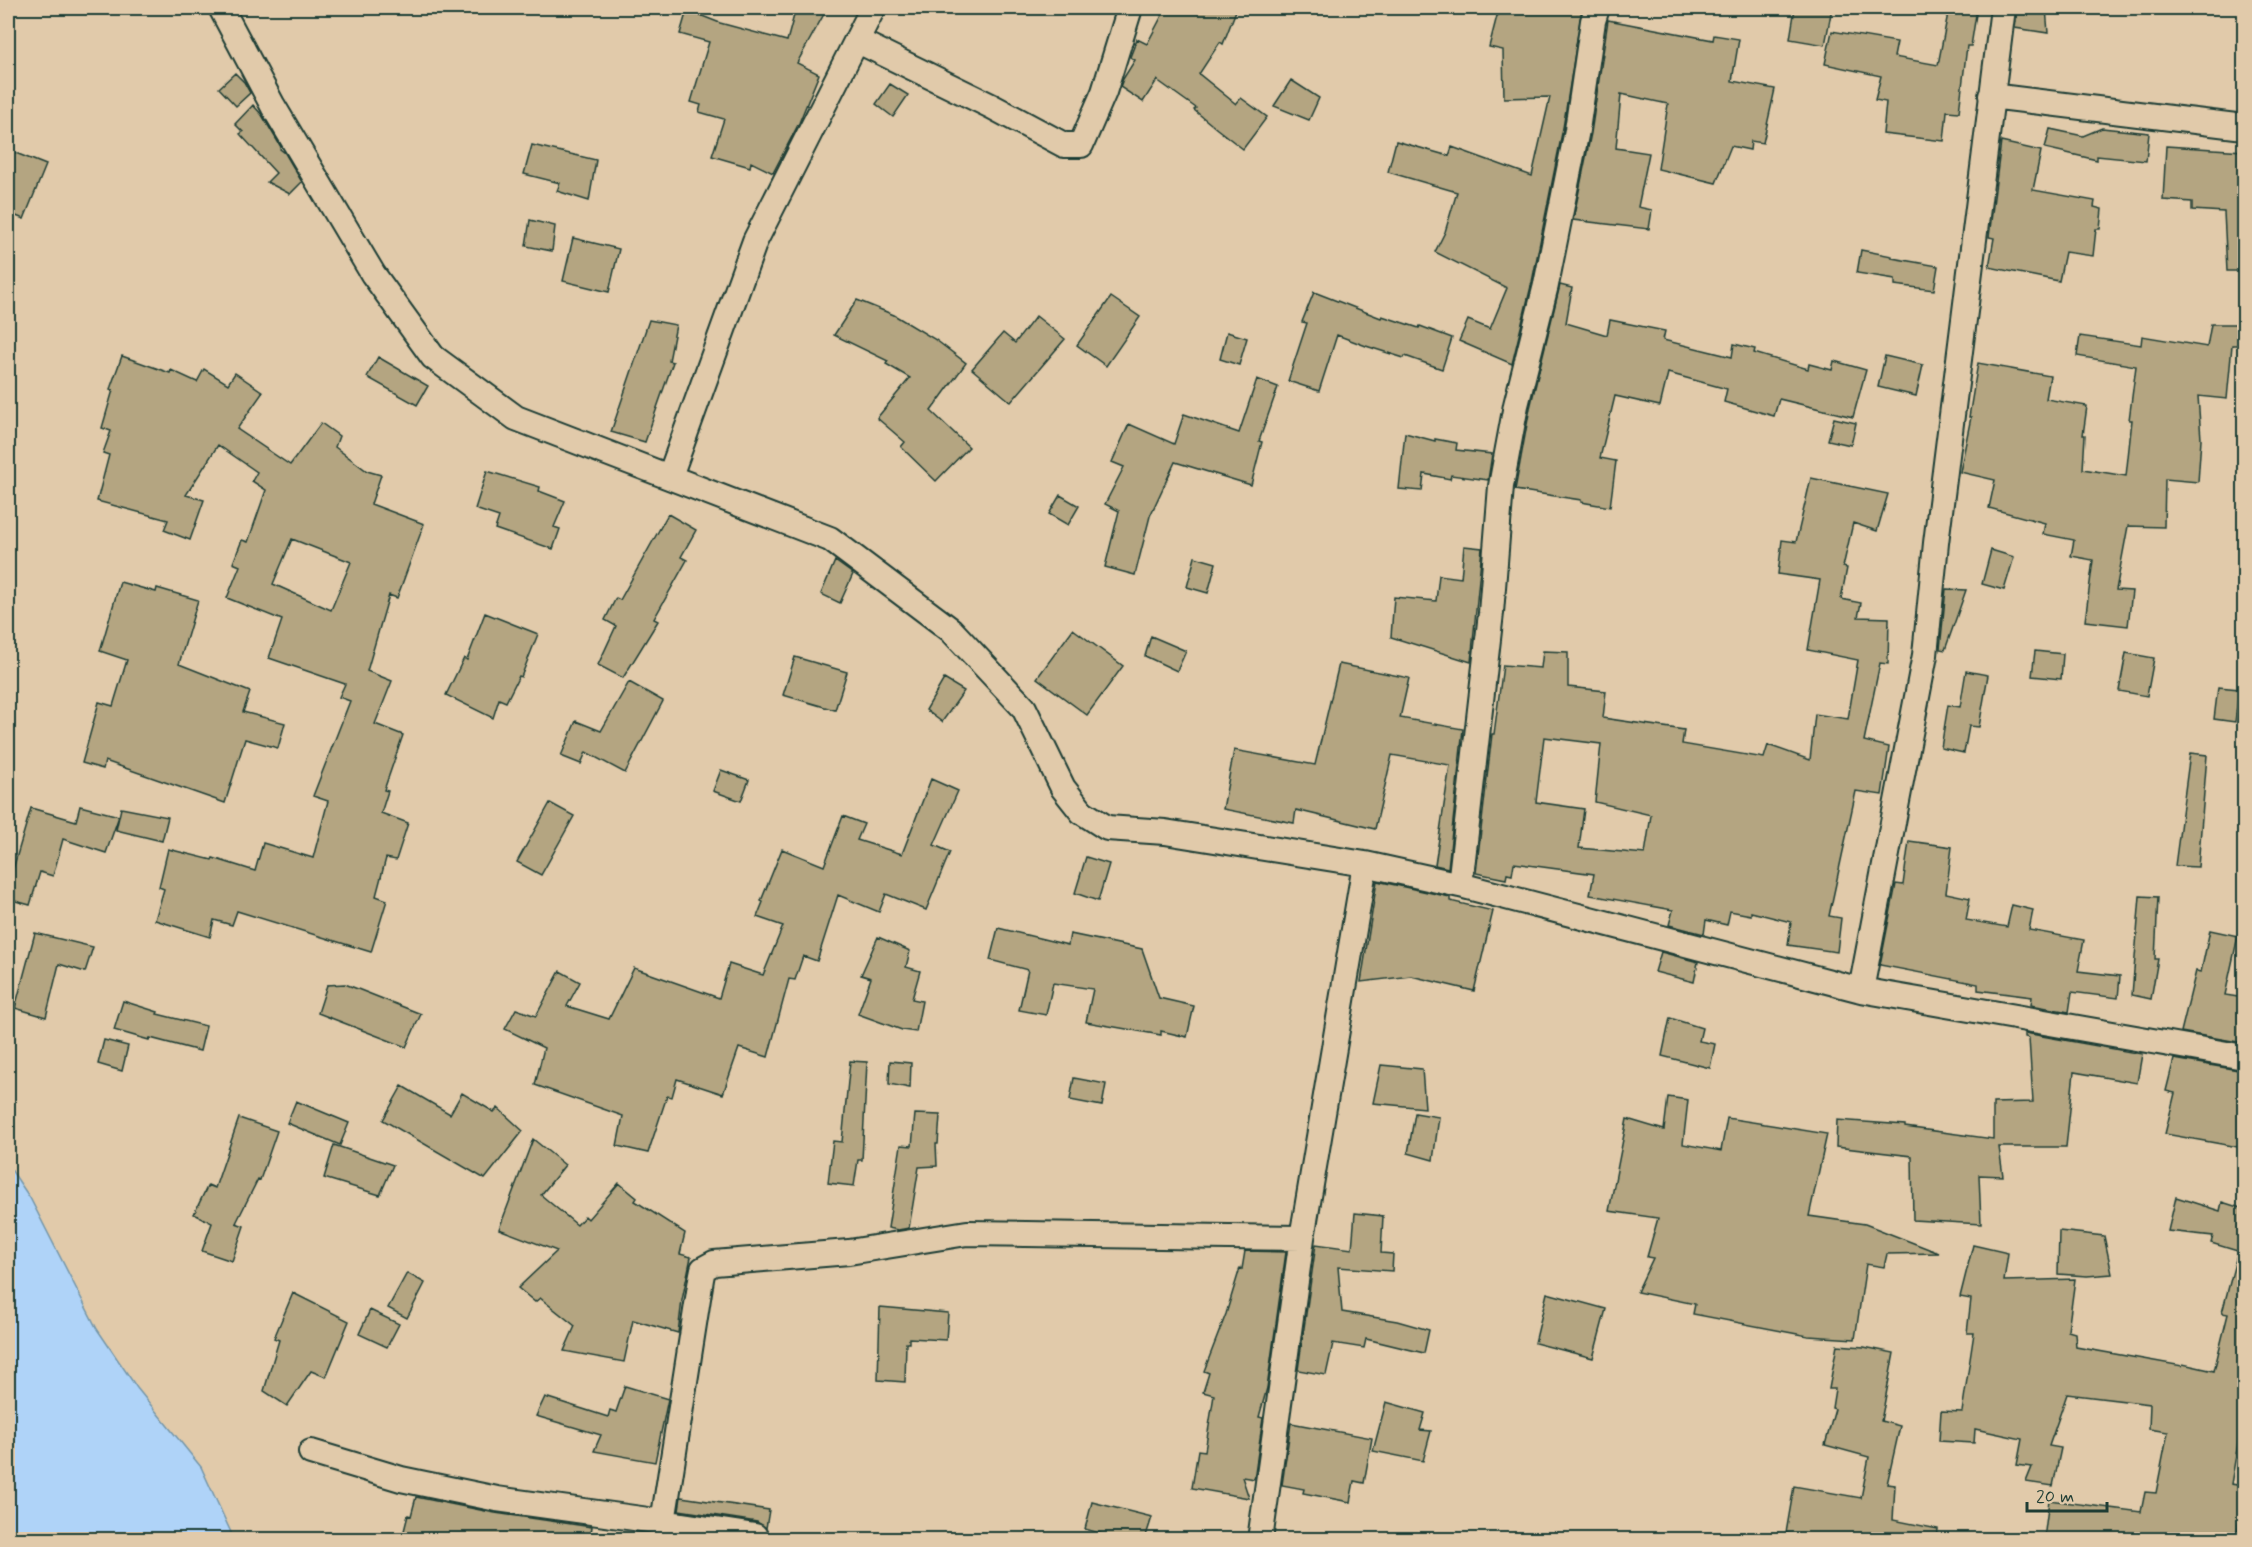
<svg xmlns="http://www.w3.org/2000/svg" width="2252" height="1547" font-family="Mynerve,sans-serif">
	<rect width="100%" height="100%" fill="#e1caaa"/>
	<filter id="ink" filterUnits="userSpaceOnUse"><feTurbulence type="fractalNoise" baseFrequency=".0167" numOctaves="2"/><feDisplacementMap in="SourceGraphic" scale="12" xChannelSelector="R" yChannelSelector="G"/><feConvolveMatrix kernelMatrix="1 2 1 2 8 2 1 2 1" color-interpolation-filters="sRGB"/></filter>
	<g filter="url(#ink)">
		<!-- water -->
		<path fill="#afd3f8" stroke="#7597aa" stroke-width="1.5" d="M8 1165 30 1198 97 1329 137 1388 201 1467 234 1539H8Z"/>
		<!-- building -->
		<path fill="#b4a581" stroke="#1f3d34" stroke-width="1.5" fill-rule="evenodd" d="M796 8H813L824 14 797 63 819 74 799 123 773 173 751 162 750 167 712 156 724 119 699 112 701 105 691 102 709 42 680 34 687 10 720 23 787 41Z
			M1166 8H1237L1223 44 1220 42 1199 74 1236 104 1241 98 1267 117 1243 149 1217 129 1194 110 1196 108 1157 80 1143 102 1120 87 1123 79 1135 60 1130 57 1137 39 1147 44Z
			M1499 8H1582L1563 128 1532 282 1512 364 1459 341 1468 320 1490 329 1507 288 1435 252 1445 232 1457 192 1388 172 1396 141 1449 156 1452 147 1532 176 1550 97 1504 98 1503 50 1489 47Z
			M1795 8H1832L1825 45 1790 39Z
			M1949 8H1977L1971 46H1967L1959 112 1947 111 1944 141 1883 134 1886 102 1875 100 1881 76 1825 64 1832 31 1897 42 1894 57 1938 65Z
			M2018 8H2046L2048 33 2015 28Z
			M1608 20 1713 40 1714 35 1739 39 1732 81 1775 89 1763 143 1751 141 1750 150 1731 146 1716 183 1658 169 1668 104 1621 94 1616 148 1649 153 1638 207 1652 210 1649 229 1573 220 1591 133Z
			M235 73 244 82 250 93 236 106 219 88Z
			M1291 80 1319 98 1309 120 1274 106Z
			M890 84 908 95 893 117 876 104Z
			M253 105 262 115 281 147 280 149 285 153 302 182 290 194 267 182 276 173 240 134 243 132 235 124Z
			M2102 128 2149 133 2146 161 2097 156V160L2045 148 2050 129 2083 136Z
			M2001 142 2041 151 2033 190 2095 201 2094 207 2102 209 2100 229H2096L2093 256 2065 252 2059 281 1989 267 1994 238 1989 237Z
			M532 145 596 160 589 201 557 191 560 183 524 174Z
			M2166 146 2244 151V271H2227L2224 212 2192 210V202L2163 200Z
			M8 150 46 165 24 219 8 213Z
			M530 220 555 226 552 251 526 246Z
			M573 238 619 249 609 292 563 281Z
			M1861 250 1892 256V258L1938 266 1934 290 1895 285V279L1857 273Z
			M1560 285 1572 288 1566 323 1607 335 1610 320 1665 331 1663 340 1732 357 1734 344 1755 349 1754 353 1808 369 1809 364 1832 370 1834 361 1866 370 1853 417 1779 399 1774 416 1724 402 1727 389 1668 373 1660 406 1615 396 1600 458 1616 461 1610 507 1581 502V500L1515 490 1530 408Z
			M1314 292 1381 318 1382 316 1419 328 1420 326 1452 338 1442 369 1405 356 1404 358 1366 346 1337 335 1319 391 1288 381 1307 323 1302 322Z
			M1111 297 1140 317 1106 366 1077 345Z
			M857 300 894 315 936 340 966 363 931 411 969 447 936 481 901 447 905 442 877 418 910 378 886 364 888 361 834 335Z
			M1036 316 1065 339 1011 402 972 369 1003 333 1015 343Z
			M649 320 676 325 669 361 673 362 645 442 611 432Z
			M2211 324H2244V345H2232L2227 399 2198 396 2201 439 2198 482 2165 479 2164 527 2128 526 2116 590 2132 591 2128 626 2085 621 2093 560 2071 556 2074 540 2043 534 2045 523 1989 508 1995 480 1960 472 1971 417H1969L1978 363 2050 376 2046 399 2087 406 2083 435H2085L2083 469 2126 476 2132 420H2129L2136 366 2077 356 2080 336 2141 345 2142 336 2207 347Z
			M1227 332 1247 338 1239 365 1220 359Z
			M122 356 170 373 171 370 197 382 204 369 228 384 235 373 263 392 237 429 290 465 321 423 339 436 335 447 367 471 381 475 371 504 424 524 397 598 389 595 367 671 392 681 375 724 403 735 384 790 388 791 381 813 408 823 396 860 386 858 376 896 387 900 371 952 237 911 232 925 214 920 210 937 155 920 164 889 159 887 168 849 212 860 213 858 255 871 263 843 313 858 328 801 313 796 350 701 339 697 345 684 269 658 282 620 227 598 240 566 233 563 242 540 248 542 266 490 252 481 257 472 218 445 186 495 204 500 190 540 164 530 168 520 97 501 109 455 103 453 111 431 102 428 113 390 110 389ZM292 539 351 562 331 610 273 584Z
			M1885 356 1923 365 1916 396 1878 387Z
			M378 357 428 386 417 405 367 377Z
			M1257 379 1278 387 1259 441 1262 442 1251 485 1175 462 1150 516 1135 575 1105 567 1119 511 1105 504 1124 467 1112 462 1129 424 1174 444 1184 414 1239 433Z
			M1834 418 1856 423 1851 445 1828 440Z
			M1405 433 1435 441V439L1457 443 1456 450 1492 454 1488 480 1451 475 1450 479 1424 474 1422 491 1399 489Z
			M487 471 540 487 539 491 565 501 554 527 560 529 553 549 495 529 499 517 475 509Z
			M1811 478 1888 494 1877 531 1853 523 1843 567 1847 568 1841 599 1861 603 1858 617 1889 618 1888 664 1880 663 1864 741 1889 747 1882 795 1856 791 1829 916 1841 918 1837 952 1788 945 1791 922 1751 912V915L1730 911 1727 925 1706 920 1704 934 1669 925 1673 910 1590 895 1594 874 1514 863 1512 875 1507 874 1506 879 1476 873 1492 734H1494L1503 665 1541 668 1543 651 1568 652V687L1606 691 1603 718 1684 730 1682 744 1764 758 1768 745 1810 760 1815 714 1848 719 1858 660 1808 650 1820 580 1778 574 1782 540 1796 542ZM1544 737 1601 744 1595 802 1651 815 1645 854 1579 848 1584 809 1536 802Z
			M1060 495 1079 506 1068 525 1049 514Z
			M668 514 696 530 681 557 687 560 654 619 658 621 623 678 598 665 616 626 605 620 616 598 620 600Z
			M1464 546 1482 548 1471 662 1391 637 1394 597 1436 601 1439 575 1461 578Z
			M1991 550 2014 557 2004 590 1982 584Z
			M1195 557 1216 563 1208 593 1187 587Z
			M835 561 853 574 840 603 821 594Z
			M120 582 156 592 157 588 198 600 179 664 250 692 243 712 285 723 278 748 245 739 225 803 105 761 103 769 82 763 99 702 113 706 127 660 100 651Z
			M1946 589 1966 590 1945 650 1940 649Z
			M485 613 538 634 521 677 519 676 506 702 499 699 493 718 446 695 464 658 467 660Z
			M1073 629 1123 666 1087 715 1037 678Z
			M1151 636 1186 651 1177 671 1145 656Z
			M2035 651 2063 654 2061 679 2032 676Z
			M2126 653 2154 658 2147 696 2119 691Z
			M795 657 847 672 835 710 783 695Z
			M1339 664 1409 678 1400 718 1463 729 1448 868 1435 865 1450 765 1392 755 1375 829 1296 810 1294 823 1223 809 1234 750 1315 765Z
			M1966 671 1988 675 1979 727 1969 726 1964 753 1941 748 1948 705 1960 707Z
			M944 679 964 691 942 722 926 710Z
			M629 682 663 701 625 773 586 752 581 764 561 756 576 721 601 731Z
			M2218 687 2239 689 2235 722 2214 719Z
			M2190 753 2207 755 2198 867 2175 866Z
			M721 770 749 780 741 801 713 791Z
			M931 779 958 791 934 845 950 852 926 910 886 894 879 912 838 895 817 961 803 956 795 980 789 979 768 1057 739 1048 723 1094 677 1079 672 1097 667 1096 648 1153 617 1146 623 1116 535 1085 544 1048 505 1029 516 1009 536 1016 560 971 580 982 567 1006 609 1019 634 968 719 998 729 964 763 975 783 926 757 917 763 902 761 901 782 849 824 866 843 816 864 824 857 840 902 854Z
			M550 803 574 816 541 875 517 862Z
			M80 806 119 816 106 853 63 839 53 876 40 872 30 905 8 899V886L31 808 76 821Z
			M121 808 168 817 162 841 116 830Z
			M1909 841 1952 847 1946 893 1970 898 1966 920 2007 927 2012 905 2033 910 2029 930 2084 940 2078 971 2120 976 2118 998 2072 992 2069 1012 2031 1005 2032 997 1978 990V984L1880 965 1896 884 1903 885Z
			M1086 857 1109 864 1098 901 1075 893Z
			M1377 881 1450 897V901L1493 911 1474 991 1411 976 1361 982Z
			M2140 896 2158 897 2155 959H2158L2151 999 2132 995Z
			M998 928 1068 945 1070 934 1142 949 1159 998 1194 1006 1187 1037 1161 1031V1035L1086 1022 1093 989 1053 983 1046 1015 1019 1010 1028 970 990 960Z
			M2210 930 2238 936 2225 995 2244 998V1043L2181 1032 2196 971 2201 972Z
			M35 933 93 947 85 972 59 964 46 1017 15 1008Z
			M878 937 910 951 906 967 920 971 912 999 922 1001 916 1032 902 1030 858 1014 871 978 861 975Z
			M1661 952 1698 962 1694 982 1655 972Z
			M345 984 421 1014 406 1047 318 1013 327 985Z
			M123 1001 158 1012 157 1014 206 1026 200 1051 150 1038 149 1040 114 1030Z
			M1670 1018 1702 1028 1699 1041 1715 1044 1710 1068 1662 1056Z
			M2025 1033 2142 1054 2137 1083 2074 1072 2066 1147H1999L2003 1176 1979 1175 1981 1224 1913 1220 1912 1156 1836 1147 1837 1120 1905 1125V1127L1993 1139V1103L2033 1102 2029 1038 2025 1037Z
			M104 1040 128 1046 122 1071 98 1064Z
			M2174 1059 2244 1071V1148L2165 1134 2175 1093 2166 1091Z
			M850 1061 867 1062 862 1160H858L854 1186 828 1183 833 1141 842 1142Z
			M890 1061 911 1063 910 1088 889 1084Z
			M1381 1065 1422 1069 1425 1108 1373 1103Z
			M1074 1078 1106 1084 1102 1106 1070 1100Z
			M402 1086 450 1114 462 1093 494 1112 498 1108 523 1131 485 1179 383 1120Z
			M1668 1097 1688 1100 1683 1144 1721 1151 1727 1118 1827 1134 1809 1216 1865 1224 1939 1253 1887 1254 1884 1267 1866 1264 1855 1339 1808 1336 1693 1314 1695 1304 1637 1292 1653 1258 1647 1257 1658 1218 1609 1211 1627 1119 1664 1130Z
			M296 1101 349 1123 340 1145 287 1123Z
			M1415 1113 1439 1117 1433 1160 1408 1153Z
			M915 1114 940 1115 938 1144H936L937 1166 919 1167 909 1228 898 1230 888 1228 901 1145 912 1146Z
			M239 1118 277 1131 260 1180 258 1179 236 1223 244 1226 232 1261 202 1251 212 1223 194 1214 208 1185 215 1188Z
			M533 1139 565 1165 541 1195 577 1225 585 1216 588 1219 619 1183 637 1198 635 1201 685 1233 680 1254 691 1257 682 1300 678 1333 633 1320 624 1362 564 1351 575 1326 540 1298 535 1302 518 1288 557 1251 499 1229Z
			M334 1145 393 1165 380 1195 324 1178Z
			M2176 1197 2220 1211 2222 1202 2244 1209V1253L2211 1243 2213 1236 2168 1231Z
			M1355 1213 1383 1216 1381 1253 1393 1254 1392 1271 1338 1267 1342 1312 1397 1321 1429 1330 1424 1353 1366 1339 1364 1348 1333 1343 1326 1375 1298 1370 1316 1244 1352 1249Z
			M2059 1231 2104 1236 2112 1274 2087 1276 2058 1274Z
			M1973 1245 2008 1253 2004 1281 2075 1279 2068 1331 2075 1333 2076 1347 2182 1366 2183 1364 2214 1371 2228 1314 2222 1313 2237 1255 2244 1256V1408L2231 1484 2244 1486V1489L2236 1539H2044L2049 1500 2141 1512 2145 1492 2156 1493 2168 1432 2149 1429 2150 1404 2067 1394 2049 1446 2061 1448 2053 1486 2026 1482 2032 1467 2017 1465 2022 1439 1975 1429 1974 1443 1939 1441 1941 1411 1962 1412 1974 1333H1967L1971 1299 1960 1297Z
			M1245 1251 1286 1252 1267 1388 1259 1417 1263 1418 1254 1479 1242 1477 1249 1498 1192 1488 1198 1450 1205 1451 1214 1395 1203 1392 1209 1373 1204 1371 1226 1314 1240 1268 1242 1269Z
			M407 1273 425 1283 407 1318 388 1308Z
			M293 1293 349 1321 326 1377 311 1371 287 1406 264 1391 279 1340 274 1338Z
			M1547 1293 1606 1309 1593 1358 1535 1343Z
			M880 1307 948 1313 946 1340 909 1338V1343H906L905 1382 878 1380Z
			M370 1310 399 1324 387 1347 359 1334Z
			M1837 1345 1864 1347 1894 1353 1881 1421 1900 1426 1887 1484 1895 1485 1893 1520 1938 1529 1937 1539H1821L1786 1533 1794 1486 1861 1498 1869 1457 1825 1445 1835 1409 1832 1408 1835 1389H1829Z
			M625 1386 668 1399 655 1462 594 1451 601 1435 536 1416 545 1397 608 1417 610 1410 616 1412Z
			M1386 1402 1425 1413 1420 1430 1431 1431 1423 1461 1373 1451Z
			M1291 1423 1372 1438 1364 1483 1354 1481 1350 1502 1303 1493 1304 1489 1282 1485Z
			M416 1497 495 1513 592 1527 590 1539H419L403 1535 408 1515 411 1516Z
			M681 1497 769 1510 766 1528 757 1522 679 1510Z
			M1092 1502 1152 1517 1145 1539H1120L1085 1529Z"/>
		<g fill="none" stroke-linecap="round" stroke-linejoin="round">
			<!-- minor casing -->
			<g stroke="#1f3d34" stroke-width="28">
				<path id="minor" d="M221 8 273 106 373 274 433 357 516 418 830 539 951 630 1024 708 1063 788 1082 812 1107 828 1165 832 1365 864 1460 885 1861 990 2244 1057
					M858 41 991 106 1064 145H1081L1104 92 1130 8
					M1991 96 2244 127
					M670 476 755 241 873 8
					M1460 885 1491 613 1501 486 1516 405 1546 285 1577 130 1593 21 1597 8
					M1861 990 1925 655 1936 543 2003 8
					M311 1452 401 1479 497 1499 663 1522
					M757 1540 755 1536 663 1522 701 1279 703 1269 714 1263 849 1252 967 1233 1302 1238
					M1260 1540 1302 1238 1365 864"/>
			</g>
			<!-- minor -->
			<use href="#minor" stroke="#e1caaa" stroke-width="24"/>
		</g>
	</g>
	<!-- margin -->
	<rect width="2252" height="1547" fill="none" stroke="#e1caaa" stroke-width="30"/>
	<rect x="15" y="15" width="2222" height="1517" fill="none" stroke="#1f3d34" stroke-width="2" filter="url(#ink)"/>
	<!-- scale -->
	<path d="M2027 1502v9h80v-9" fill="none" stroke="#1f3d34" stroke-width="3"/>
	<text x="2036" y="1502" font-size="18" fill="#1f3d34" stroke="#e1caaa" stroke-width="4.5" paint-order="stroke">20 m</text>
</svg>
